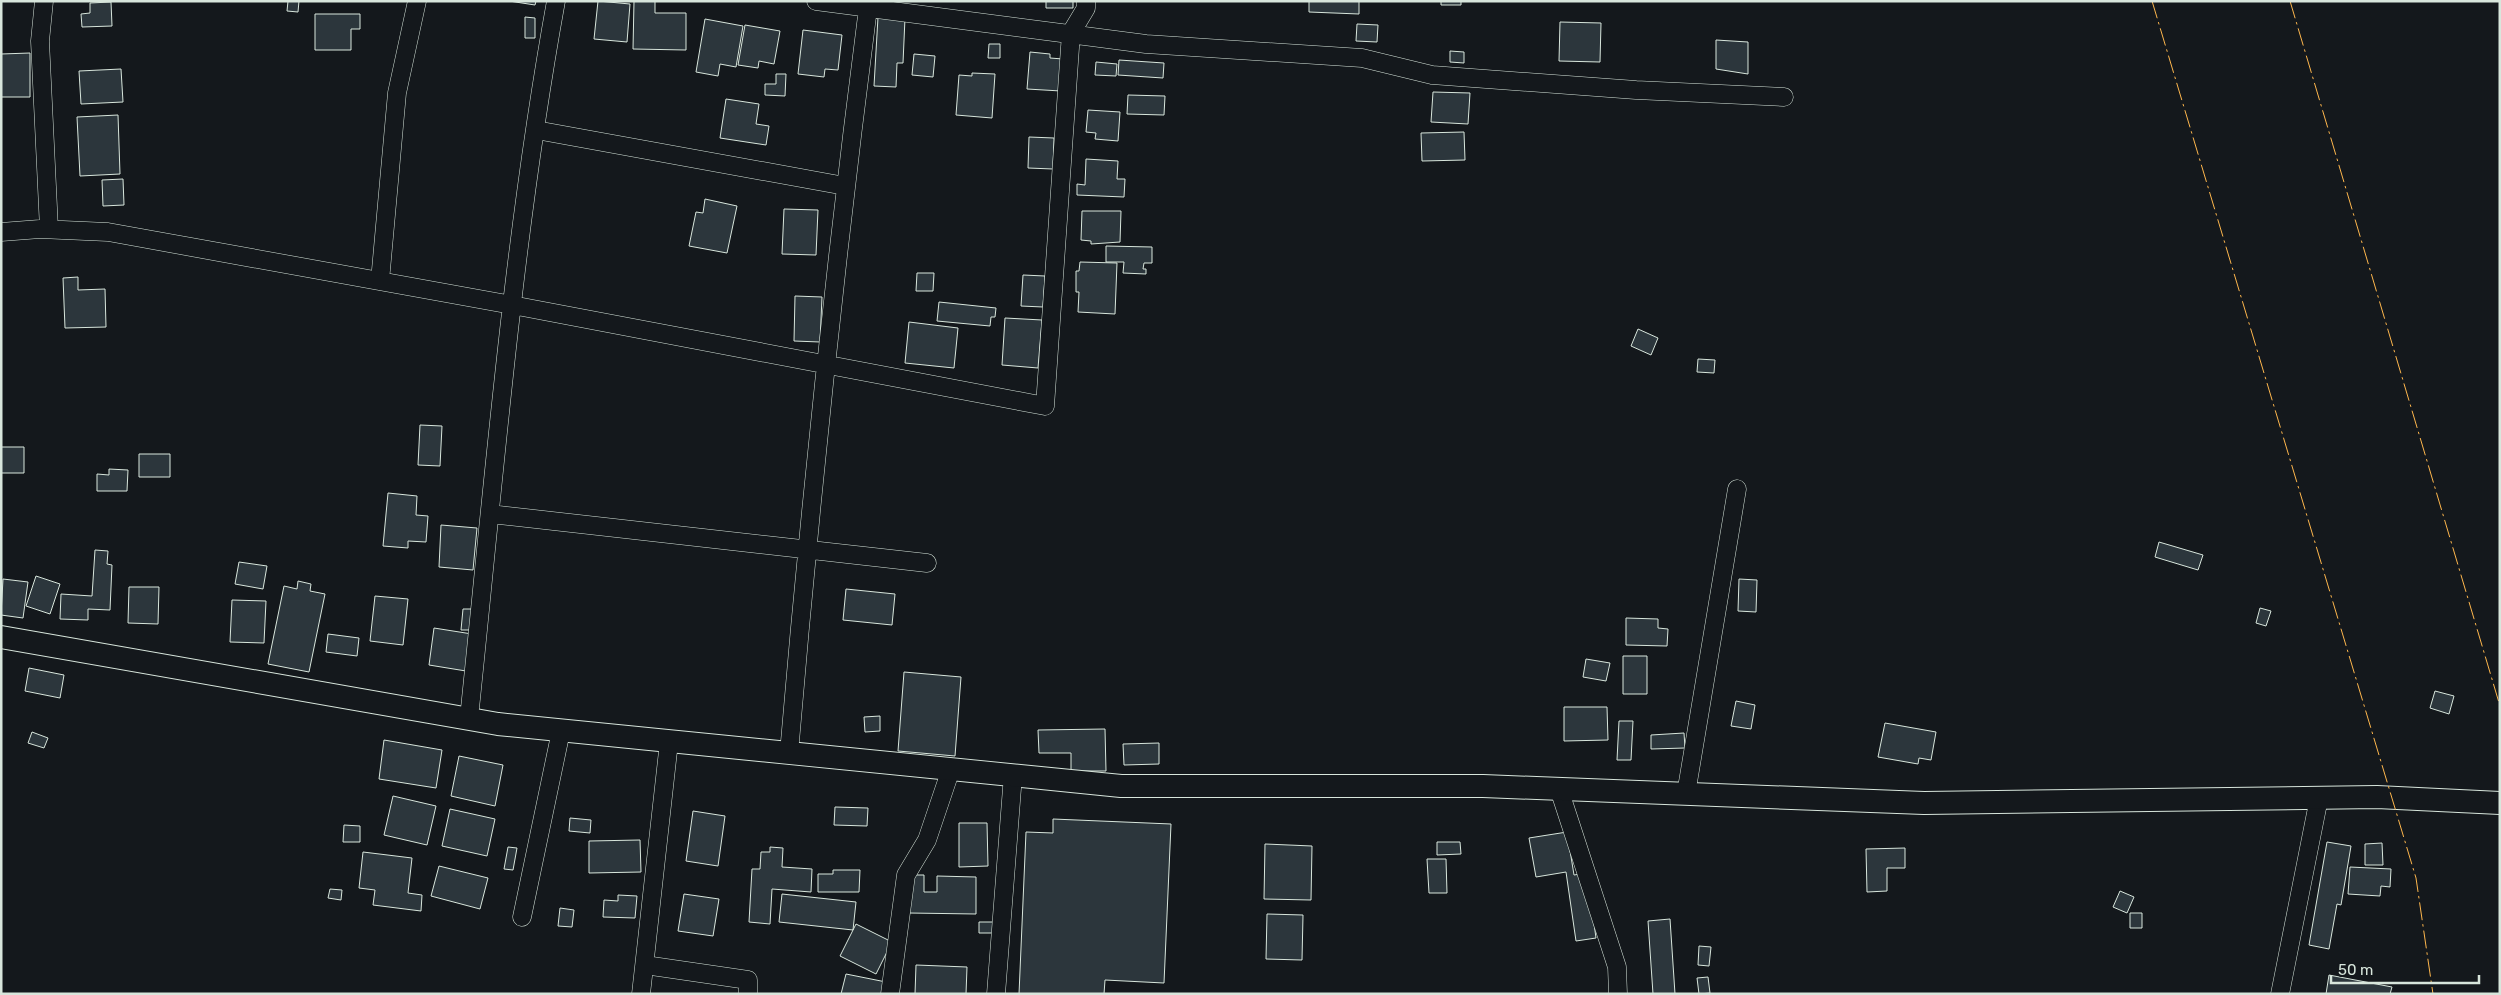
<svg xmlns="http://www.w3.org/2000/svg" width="2501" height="995" font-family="Rubik,sans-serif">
	<rect width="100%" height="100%" fill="#14181c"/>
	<!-- building -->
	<path fill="#2c363c" stroke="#d8e6dc" d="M288 1H299L298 12 287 11Z
		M509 1H536L535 5Z
		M598 1 630 4 627 42 594 39Z
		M634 1H655V13H686V50L633 49Z
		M1046 1H1073V8H1046Z
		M1309 1H1359V14L1309 12Z
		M1441 1H1461V5H1441Z
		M111 2 112 26 82 27 81 14 90 13V3Z
		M315 14H360V29H351V50H315Z
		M525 17 535 18V38H525Z
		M878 17 905 18 903 63H897L896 87 874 86Z
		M705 19 743 26 736 67 720 64 718 76 696 72Z
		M1560 22 1601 23 1600 62 1559 61Z
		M1357 24 1378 25 1377 42 1356 41Z
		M745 25 780 31 774 64 759 61 758 68 738 65Z
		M803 30 842 35 838 70 825 69 824 77 798 74Z
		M1716 40 1748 42V74L1716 69Z
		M989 44H1000V58H988Z
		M1450 51 1464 52V63L1450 62Z
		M1030 52 1050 54V58L1063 59 1061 91 1027 89Z
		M30 53V97H1V54Z
		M914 54 935 56 933 77 912 75Z
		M1119 60 1164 63 1163 78 1118 75Z
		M1096 62 1117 64 1116 76 1095 75Z
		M121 69 123 102 81 104 79 71Z
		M972 73 995 74 992 118 956 115 959 75 972 76Z
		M776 74H786L785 96 765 95V84H776Z
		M1433 92 1470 93 1468 124 1431 122Z
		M1128 95 1165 96 1164 115 1127 114Z
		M726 99 759 104 756 124 769 126 766 145 720 138Z
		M1088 110 1120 112 1118 141 1095 139 1096 133 1086 132Z
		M118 115 120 174 80 176 77 117Z
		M1464 132 1465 160 1422 161 1421 133Z
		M1029 137 1054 138 1053 169 1028 168Z
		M1086 159 1118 161 1117 179H1125L1124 197 1077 195V184L1085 185Z
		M123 179 124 205 103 206 102 180Z
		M705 199 737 206 727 253 689 246 696 212 703 213Z
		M784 209 818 210 816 255 782 254Z
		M1082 211H1121L1120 242 1091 244V241L1081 240Z
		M1106 246 1152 247V263H1144L1143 269H1146V274L1123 273 1124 262H1106Z
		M1080 262 1117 263 1115 314 1078 312 1079 292H1076V271H1079Z
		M917 273H934L933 291H916Z
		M1023 275 1045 276 1043 307 1021 306Z
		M78 277V290L105 289 106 327 65 328 63 278Z
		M795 296 822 297 820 342 794 341Z
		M939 302 996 308 995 317H991L990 326 937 321Z
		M1005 318 1042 320 1038 368 1002 365Z
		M909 322 958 328 954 368 905 363Z
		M1638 329 1658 338 1651 355 1631 346Z
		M1698 359 1715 360 1714 373 1697 372Z
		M420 425 442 426 440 466 418 465Z
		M1 447H24V473H1Z
		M139 454H170V477H139Z
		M109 469 128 470 127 491H97V474L109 475Z
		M388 493 417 496 416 515 428 516 426 542 408 541V548L383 546Z
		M441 525 477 528 473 570 439 567Z
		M2159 542 2203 555 2198 570 2155 557Z
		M95 550 108 551 107 564 112 565 110 610 88 609V620L60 619 61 594 92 596Z
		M239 562 267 566 263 589 235 584Z
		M36 576 60 584 50 614 26 606Z
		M3 579 28 582 23 618 1 615Z
		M1739 579 1757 580 1756 612 1738 611Z
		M298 581 311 584 310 591 325 594 309 672 268 664 284 586 297 589Z
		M129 587H159L158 624 128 623Z
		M846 589 895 594 892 625 843 620Z
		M375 596 408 599 403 645 370 641Z
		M232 600 266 601 264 643 230 642Z
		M2260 608 2271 611 2266 626 2256 623Z
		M463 609H474L473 630H461Z
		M1626 618 1658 619V628L1668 629 1667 646 1626 645Z
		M434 628 472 634 466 671 429 665Z
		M328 634 359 638 357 656 326 652Z
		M1623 656H1647V694H1623Z
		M1586 659 1610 663 1606 681 1583 677Z
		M29 668 64 675 60 698 25 691Z
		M904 672 961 677 955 756 898 751Z
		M2435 691 2454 696 2449 714 2430 708Z
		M1736 701 1755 705 1751 729 1731 726Z
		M1564 707H1607L1608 740 1564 741Z
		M880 716V731L865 732 864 717Z
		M1619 721H1633L1631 760H1617Z
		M1885 723 1936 732 1931 760 1919 758 1918 764 1878 757Z
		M1105 729 1106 771H1071V753H1039L1038 730Z
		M32 732 48 738 44 748 28 743Z
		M1684 733 1685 748 1651 749V735Z
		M384 740 442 750 436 788 379 779Z
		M1159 743V764L1124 765 1123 744Z
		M459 756 503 765 495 806 451 796Z
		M393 796 436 806 427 845 384 835Z
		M835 807 868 808 867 826 834 825Z
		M450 809 495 819 487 856 442 846Z
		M693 811 725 816 718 866 686 861Z
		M570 818 591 820 590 833 569 831Z
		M1053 819 1171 824 1164 983 1105 980 1104 994H1019L1026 832 1053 833Z
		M959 823H987L988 866 959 867Z
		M344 825 360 826V842H343Z
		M1567 832 1574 875 1587 873 1596 938 1576 941 1566 872 1536 877 1529 838Z
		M640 840 641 872 589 873V841Z
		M1437 842H1460L1461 854 1437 855Z
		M2327 842 2351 846 2341 905 2337 904 2329 949 2309 945Z
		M2382 843 2383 865H2365V844Z
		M1265 844 1312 846 1311 900 1264 899Z
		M508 847 517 848 513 870 504 869Z
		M770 847 783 848 782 867 812 869 811 892 772 889 770 924 749 922 752 869H760L761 852H770Z
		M1905 848V868H1887V891L1867 892 1866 849Z
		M363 852 412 858 408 893 422 895 421 911 373 905 375 890 359 888Z
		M1427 859H1446L1447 893H1429Z
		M439 866 488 878 480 909 431 896Z
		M2350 867 2391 869 2390 887 2381 886 2380 896 2348 894Z
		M833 870H860L859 892H818V874H833Z
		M910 875H924V892H937V876L976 877V914L909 913Z
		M330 889 342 890 341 900 328 898Z
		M2120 891 2134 897 2127 913 2113 907Z
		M684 894 719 899 713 936 678 931Z
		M782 894 856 902 853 930 779 922Z
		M618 895 637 896 635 918 603 917 604 900 618 901Z
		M560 908 574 910 572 927 558 926Z
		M2130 913H2142V928H2130Z
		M1267 914 1303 915 1302 960 1266 959Z
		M1670 919 1675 994H1653L1648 921Z
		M979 922H995V933H979Z
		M856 924 892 942 876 974 840 956Z
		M1699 946 1711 947 1709 966 1698 965Z
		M916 965 967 967 966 994H915Z
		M846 974 886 982 883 994H841Z
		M2329 975 2392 987 2390 994H2326Z
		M1708 977 1710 993 1699 994 1697 978Z"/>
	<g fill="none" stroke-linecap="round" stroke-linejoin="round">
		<!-- minor casing -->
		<g stroke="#d8e6dc" stroke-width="19">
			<path id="minor" d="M44 1 40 41 49 229
				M816 1 1146 44 1362 58 1432 75 1636 90 1784 97
				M536 130 845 186
				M1 232 40 229 108 232 512 305 1045 406 1071 33 1086 8V1
				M380 281 397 93 417 1
				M490 514 927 563
				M469 718C494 479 513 238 556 1
				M789 753C810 504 836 256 868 8
				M1559 789 1617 967 1618 994
				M1686 794 1737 489
				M522 917 561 731
				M645 965 748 980V994
				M641 994 669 742
				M890 994 906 875 927 840 951 769
				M996 994 1013 775
				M2280 994 2319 798"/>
		</g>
		<!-- tertiary casing -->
		<g stroke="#d8e6dc" stroke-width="24">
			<path id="tertiary" d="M1 637 498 724 1121 786H1483L1924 803 2377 797 2500 803"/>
		</g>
		<!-- minor -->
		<use href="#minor" stroke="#14181c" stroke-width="18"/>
		<!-- tertiary -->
		<use href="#tertiary" stroke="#14181c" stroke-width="22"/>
		<!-- power -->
		<path stroke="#ffb74d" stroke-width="1" stroke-dasharray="18 4 2.5 4" stroke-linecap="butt" d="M2152 1 2416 878 2433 994
			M2290 1 2500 706"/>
	</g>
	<!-- border -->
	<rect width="2501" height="995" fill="none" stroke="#d8e6dc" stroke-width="5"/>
	<!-- scale -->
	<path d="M2331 975v8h148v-8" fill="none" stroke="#d8e6dc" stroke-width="2.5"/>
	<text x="2338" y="975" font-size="15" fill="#d8e6dc" stroke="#14181c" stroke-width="4" paint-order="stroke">50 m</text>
</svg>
